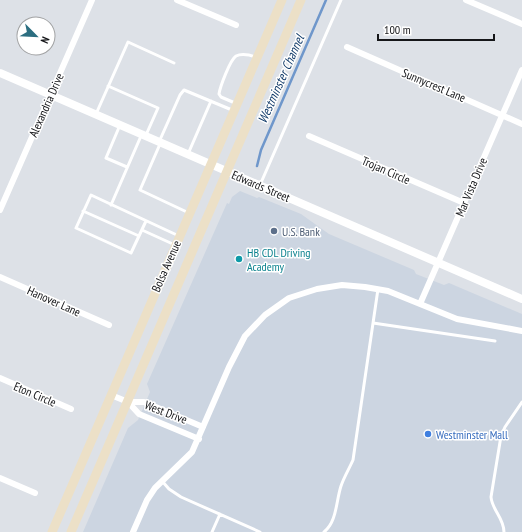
<svg xmlns="http://www.w3.org/2000/svg" width="522" height="532" font-family="'PT Sans Narrow',sans-serif">
	<rect width="100%" height="100%" fill="#dde1e7"/>
	<!-- built -->
	<path fill="#ccd5e1" d="M240 191 257 198 259 197 301 214 329 234 414 270 416 274 444 285 449 283 522 314V532H83L128 428 138 420 150 392 147 384 227 203 229 204 232 197Z"/>
	<g fill="none" stroke-linecap="round" stroke-linejoin="round">
		<!-- stream -->
		<path stroke="#6f97cb" stroke-width="2.5" d="M257 166 261 150 326 0"/>
		<!-- service -->
		<path stroke="#fff" stroke-width="3" d="M108 86 158 108 146 135
			M235 103 221 97 219 94C220 87 230 60 236 56 242 53 250 55 256 57
			M96 114 128 42 174 63
			M120 125 106 158 127 167
			M159 142 180 95 184 90 232 110
			M160 144 140 190 189 213
			M188 154 211 101
			M260 185 341 0
			M111 205 141 136
			M83 211 139 236
			M146 221 131 253 76 228 91 195 179 236
			M142 230 175 245
			M373 323 495 341
			M162 481 169 489 181 497 260 532
			M212 532 220 514
			M324 532C337 522 336 501 341 486 344 477 349 469 353 460L378 289
			M504 532C504 518 492 510 491 497L501 436 505 427 522 402"/>
		<!-- minor -->
		<path stroke="#fff" stroke-width="6" d="M177 0 236 25
			M466 0 522 24
			M347 47 522 124
			M309 136 464 203
			M0 210 92 0
			M0 277 109 325
			M420 304 522 70
			M0 378 71 409
			M111 395 128 402 139 414 199 439
			M128 402H144L203 427
			M0 478 35 493
			M133 532 147 500 155 488 192 452 229 367 245 336 265 315 289 298 317 289 342 285 365 287 388 291 457 319 522 331"/>
		<!-- tertiary -->
		<path stroke="#fff" stroke-width="8" d="M0 73 522 299"/>
		<!-- secondary -->
		<path stroke="#ece0c7" stroke-width="9" d="M52 532 282 0
			M71 532 301 0"/>
	</g>
	<!-- markers -->
	<circle fill="#5c6f8a" stroke="#fff" stroke-width="1.5" cx="274" cy="231" r="4"/>
	<circle fill="#0f9aa8" stroke="#fff" stroke-width="1.5" cx="239" cy="259" r="4"/>
	<circle fill="#3f7fe0" stroke="#fff" stroke-width="1.5" cx="428" cy="434" r="4"/>
	<g text-anchor="middle" dominant-baseline="central" stroke-width="3" stroke-linejoin="round" paint-order="stroke">
		<!-- street labels -->
		<g font-size="12" fill="#151619" stroke="#fff">
			<text transform="translate(434 85) rotate(23)">Sunnycrest Lane</text>
			<text transform="translate(46 105) rotate(-66)">Alexandria Drive</text>
			<text transform="translate(386 170) rotate(24)">Trojan Circle</text>
			<text transform="translate(261 186) rotate(23)">Edwards Street</text>
			<text transform="translate(471 187) rotate(-67)">Mar Vista Drive</text>
			<text transform="translate(166 266) rotate(-66)">Bolsa Avenue</text>
			<text transform="translate(54 301) rotate(24)">Hanover Lane</text>
			<text transform="translate(35 394) rotate(23)">Eton Circle</text>
			<text transform="translate(166 412) rotate(21)">West Drive</text>
		</g>
		<!-- service labels -->
		<g font-size="12" fill="#4e5e75" stroke="#fff" text-anchor="start">
			<text x="282" y="231">U.S. Bank</text>
		</g>
		<!-- culture labels -->
		<g font-size="12" fill="#0d838f" stroke="#fff" text-anchor="start">
			<text x="247" y="252">HB CDL Driving<tspan x="247" dy="14">Academy</tspan></text>
		</g>
		<!-- shop labels -->
		<g font-size="12" fill="#366cbe" stroke="#fff" text-anchor="start">
			<text x="436" y="434">Westminster Mall</text>
		</g>
		<!-- water labels -->
		<g font-size="13" font-style="italic" fill="#103a69" stroke="#fff">
			<text transform="translate(281 79) rotate(-66)">Westminster Channel</text>
		</g>
	</g>
	<!-- north arrow -->
	<g transform="translate(36 36) rotate(114)"><circle r="19" fill="#ffffff" stroke="#a1a2a3"/>
	<path d="M0-3L7 15L0 10L-7 15Z" fill="#2c6e80"/>
	<text y="-6" font-size="11" font-weight="bold" text-anchor="middle" fill="#151619">N</text>
	</g>
	<!-- scale -->
	<path d="M378 34v6h116v-6" fill="none" stroke="#151619" stroke-width="2"/>
	<text x="384" y="34" font-size="12" fill="#151619" stroke="#ffffff" stroke-width="3" paint-order="stroke">100 m</text>
</svg>
